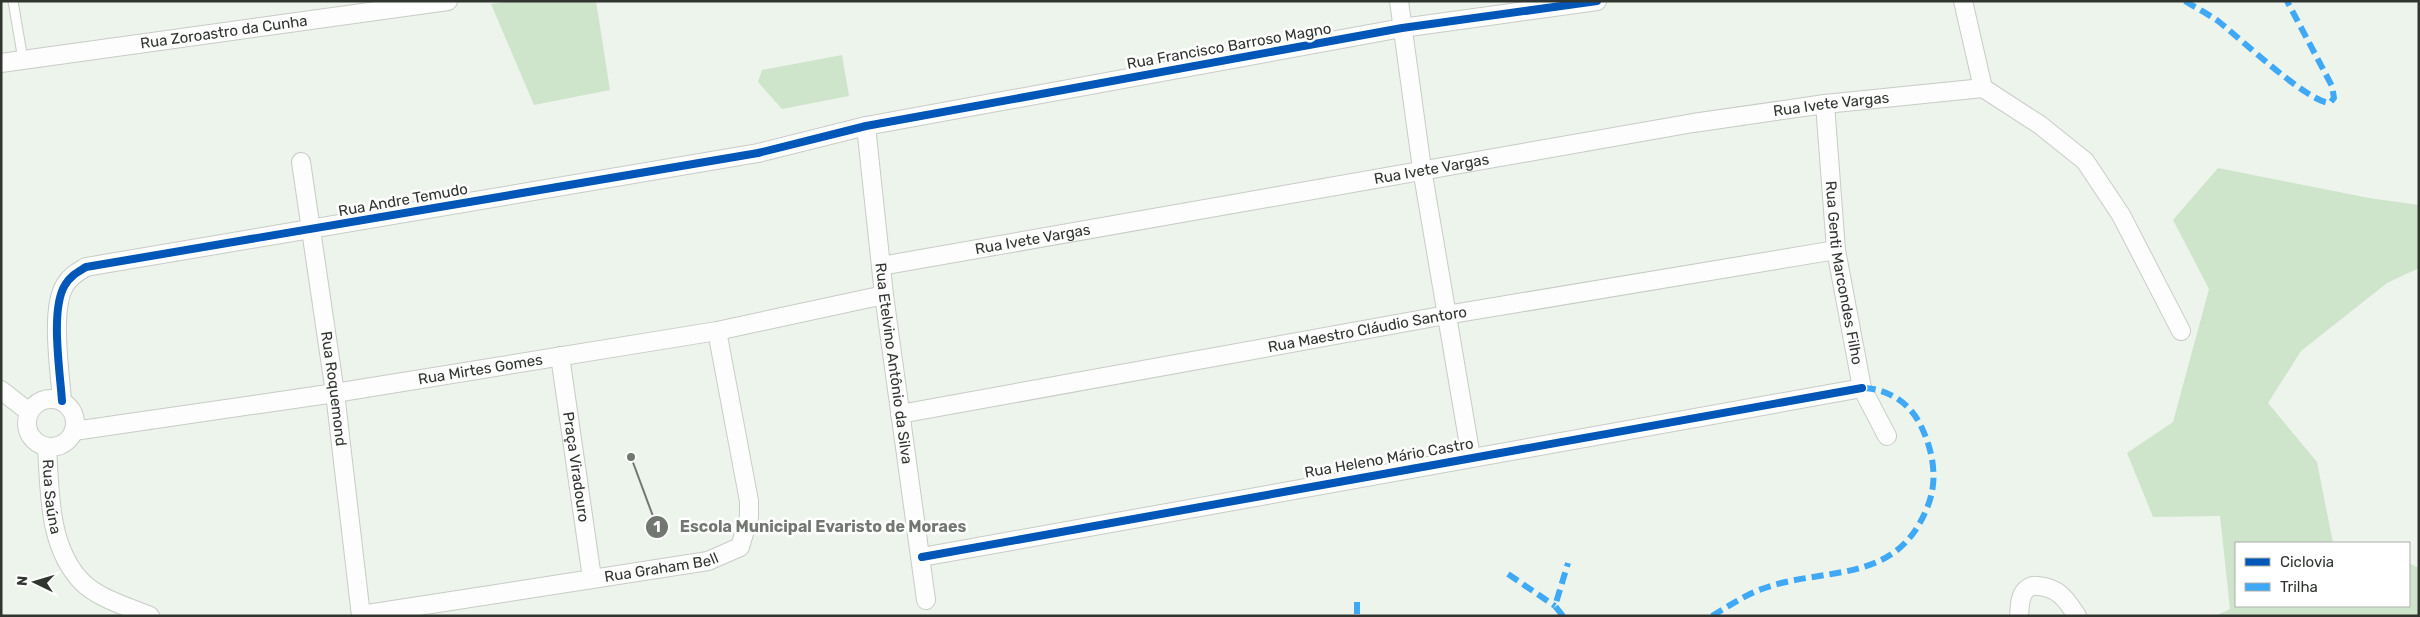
<svg xmlns="http://www.w3.org/2000/svg" width="2420" height="617" font-family="Rubik,sans-serif">
	<rect width="100%" height="100%" fill="#edf4ec"/>
	<!-- green -->
	<path fill="#cfe5cb" d="M512 1H596L610 90 534 105 491 4Z
		M842 55 849 96 782 109 758 82 762 70Z
		M2218 168 2369 198 2419 205V268L2387 283 2301 351 2268 403 2317 462 2333 543H2236V606H2409V563L2419 568V616H2215L2230 609 2220 516 2153 517 2127 453 2173 422 2209 289 2173 220Z"/>
	<g fill="none" stroke-linecap="round" stroke-linejoin="round">
		<!-- service casing -->
		<g stroke="#c7ccc6" stroke-width="11">
			<path id="service" d="M13 1 23 60"/>
		</g>
		<!-- minor casing -->
		<g stroke="#c7ccc6" stroke-width="20">
			<g id="minor">
				<path d="M1399 1 1422 169 1471 457"/>
				<path d="M1963 1 1983 88"/>
				<path id="s1" d="M1 63 448 1"/>
				<path d="M1983 88 2040 125 2085 161 2121 215 2181 331"/>
				<path id="s2" d="M1825 104 1836 250 1862 388 1887 436"/>
				<path id="s3" d="M866 126 884 295 926 600"/>
				<path id="s4" d="M301 162 335 393 361 616"/>
				<path id="s5" d="M881 266 1693 123 1825 104 1983 88"/>
				<path id="s6" d="M560 356 592 578"/>
				<path d="M1 390 29 412"/>
				<circle cx="51" cy="423" r="24"/>
				<path d="M62 401C60 371 50 309 65 285 70 276 78 272 86 267L758 153 866 126 1402 28 1597 1"/>
				<path id="s7" d="M900 414 1446 315 1836 250"/>
				<path id="s8" d="M74 431 335 393 717 331 884 295"/>
				<path id="s9" d="M47 447C50 492 48 547 82 582 99 599 129 607 150 616"/>
				<path d="M922 557 1862 388"/>
				<path id="s10" d="M361 615 708 561 740 547 749 517V501L717 331"/>
				<path d="M2019 616C2020 608 2019 599 2024 592 2027 588 2032 585 2037 586 2058 587 2066 599 2077 616"/>
			</g>
		</g>
		<!-- service -->
		<use href="#service" stroke="#fcfdfc" stroke-width="9"/>
		<!-- minor -->
		<use href="#minor" stroke="#fcfdfc" stroke-width="18"/>
		<!-- quiet -->
		<path stroke="#3fa9f5" stroke-width="6" stroke-dasharray="12 6" stroke-linecap="butt" d="M2185 1C2196 8 2208 14 2218 21 2240 38 2307 102 2330 103L2334 98 2332 86 2287 1
			M1508 574 1555 606
			M1357 602V616
			M1563 616 1555 606 1568 563
			M1712 616C1727 607 1742 597 1759 590 1824 565 1895 587 1927 508 1939 480 1933 450 1920 424 1909 402 1886 388 1862 388"/>
		<!-- cycleway casing -->
		<g stroke="#fff" stroke-width="11">
			<path id="cycleway" d="M62 401C60 371 50 309 65 285 70 276 78 272 86 267L758 153 866 126 1402 28 1597 1
				M922 557 1862 388"/>
		</g>
		<!-- cycleway -->
		<use href="#cycleway" stroke="#0057b8" stroke-width="8"/>
	</g>
	<g text-anchor="middle" dominant-baseline="central" stroke-width="5" stroke-linejoin="round" paint-order="stroke">
		<!-- street labels -->
		<g font-size="15" fill="#30352f" stroke="#fff">
			<text stroke="none"><textPath href="#s1" startOffset="225">Rua Zoroastro da Cunha</textPath></text>
			<text transform="translate(1229 46) rotate(-10)">Rua Francisco Barroso Magno</text>
			<text stroke="none"><textPath href="#s5" startOffset="964">Rua Ivete Vargas</textPath></text>
			<text stroke="none"><textPath href="#s5" startOffset="559">Rua Ivete Vargas</textPath></text>
			<text transform="translate(403 200) rotate(-10)">Rua Andre Temudo</text>
			<text stroke="none"><textPath href="#s5" startOffset="154">Rua Ivete Vargas</textPath></text>
			<text stroke="none"><textPath href="#s2" startOffset="170">Rua Genti Marcondes Filho</textPath></text>
			<text stroke="none"><textPath href="#s7" startOffset="475">Rua Maestro Cláudio Santoro</textPath></text>
			<text stroke="none"><textPath href="#s3" startOffset="239">Rua Etelvino Antônio da Silva</textPath></text>
			<text stroke="none"><textPath href="#s8" startOffset="411">Rua Mirtes Gomes</textPath></text>
			<text stroke="none"><textPath href="#s4" startOffset="229">Rua Roquemond</textPath></text>
			<text transform="translate(1389 458) rotate(-10)">Rua Heleno Mário Castro</text>
			<text stroke="none"><textPath href="#s6" startOffset="112">Praça Viradouro</textPath></text>
			<text stroke="none"><textPath href="#s9" startOffset="50">Rua Saúna</textPath></text>
			<text stroke="none"><textPath href="#s10" startOffset="304">Rua Graham Bell</textPath></text>
		</g>
	</g>
	<!-- callouts -->
	<path fill="none" stroke="#727871" stroke-width="2" d="M631 457L657 527"/>
	<g fill="#727871" stroke="#fff" stroke-width="2">
		<circle cx="631" cy="457" r="5"/>
		<circle cx="657" cy="527" r="12"/>
	</g>
	<g font-size="15" text-anchor="middle" font-weight="bold" fill="#fff">
		<text x="657" y="532">1</text>
	</g>
	<g font-size="16" text-anchor="middle" font-weight="bold" fill="#727871" stroke="#fff" stroke-width="5" stroke-linejoin="round" paint-order="stroke">
		<text x="823" y="532">Escola Municipal Evaristo de Moraes</text>
	</g>
	<!-- border -->
	<rect width="2420" height="617" fill="none" stroke="#30352f" stroke-width="5"/>
	<!-- legend -->
	<rect x="2235" y="542" width="175" height="65" fill="#ffffff" stroke="#acaeac"/>
	<rect x="2245" y="558" width="25" height="8" fill="#0057b8" stroke="#acaeac"/>
	<text x="2280" y="567" font-size="15" fill="#30352f">Ciclovia</text>
	<rect x="2245" y="583" width="25" height="8" fill="#3fa9f5" stroke="#acaeac"/>
	<text x="2280" y="592" font-size="15" fill="#30352f">Trilha</text>
	<!-- north arrow -->
	<g transform="translate(35 582) rotate(275)" stroke="#ffffff" stroke-width="4" paint-order="stroke">
	<path d="M0-4L9 19L0 12L-9 19Z" fill="#30352f"/>
	<text y="-8" font-size="14" font-weight="bold" text-anchor="middle" fill="#30352f">N</text>
	</g>
</svg>
